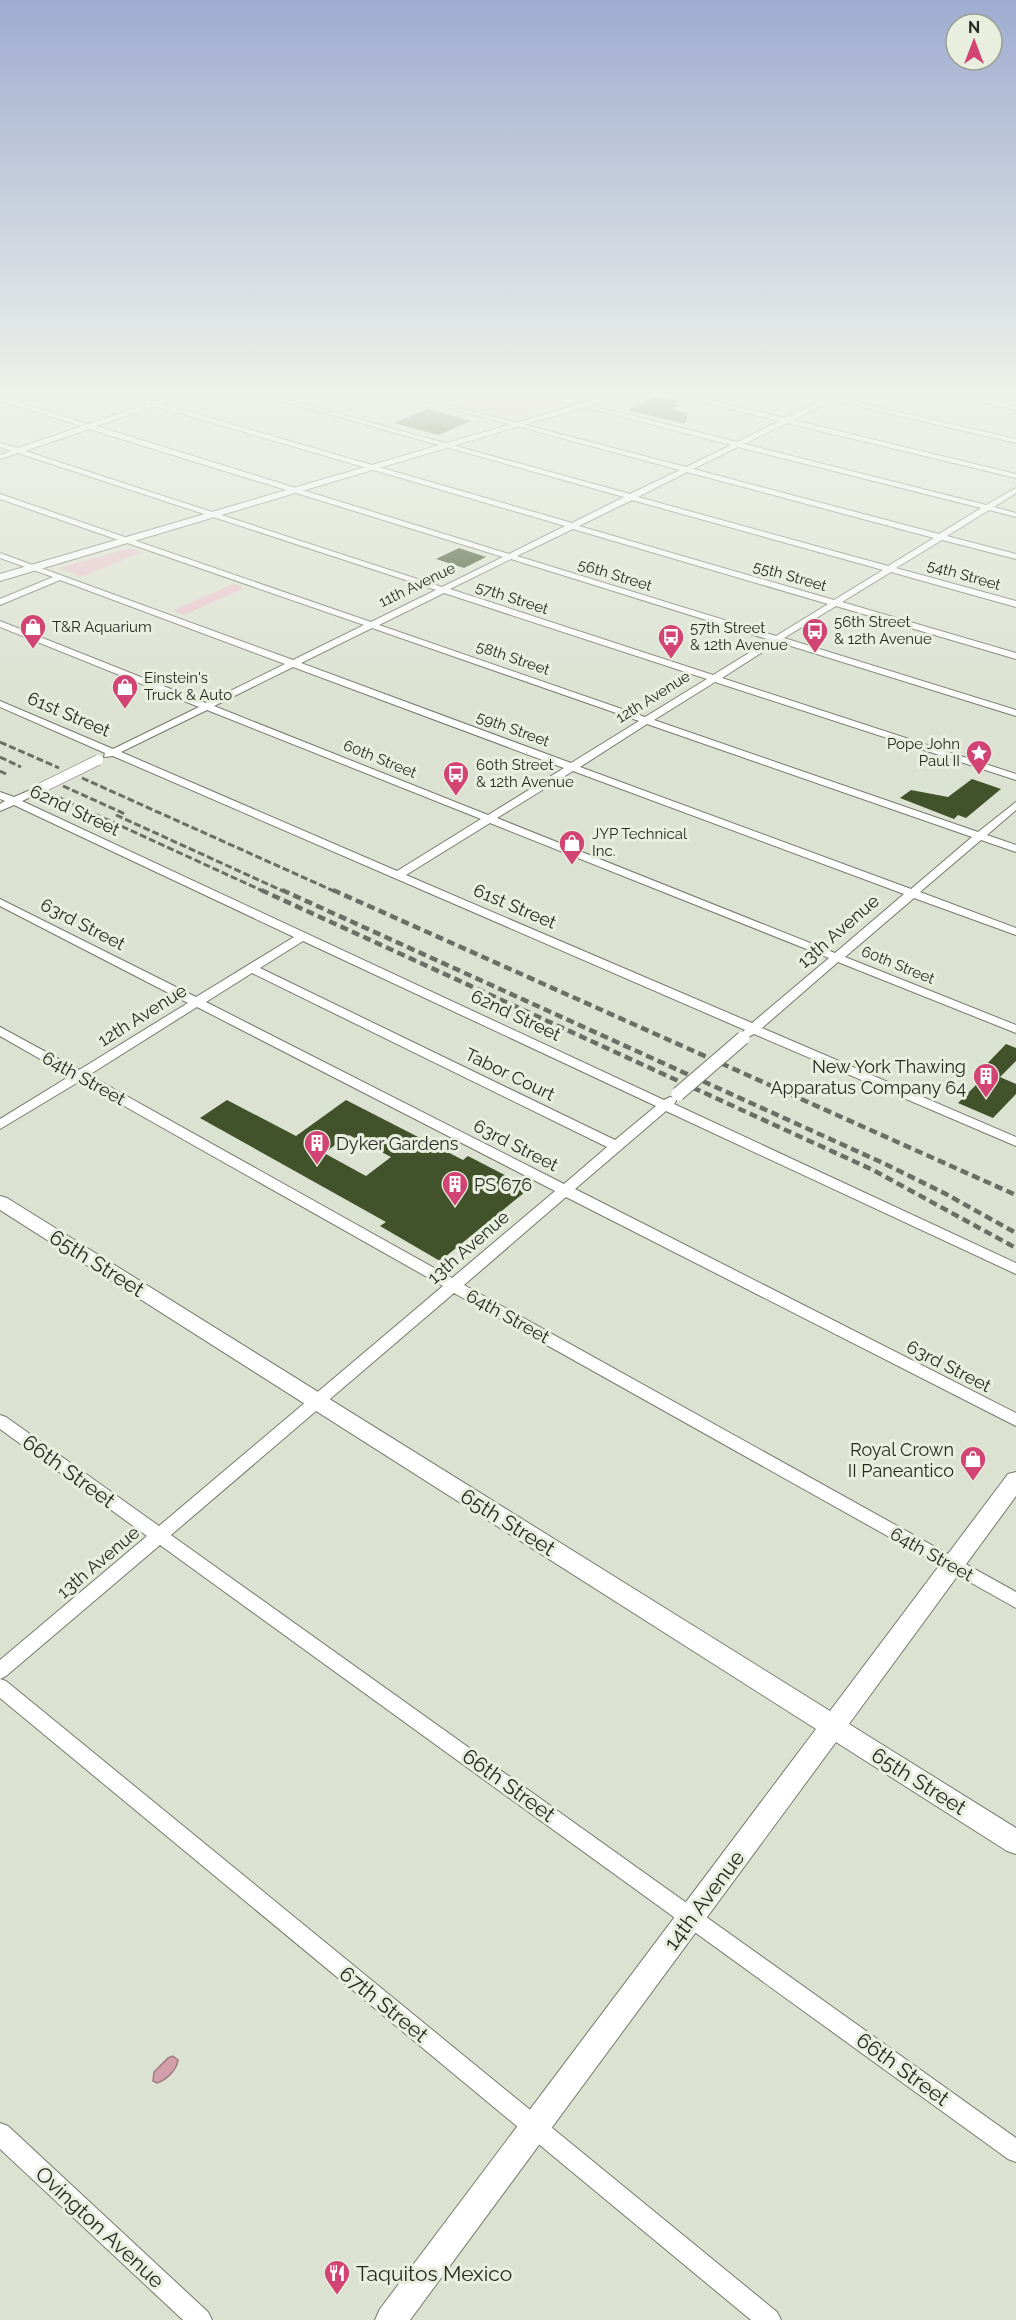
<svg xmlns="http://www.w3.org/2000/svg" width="1016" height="2320" font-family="Raleway,sans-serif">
	<rect width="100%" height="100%" fill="#dbe2d1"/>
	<!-- green -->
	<path fill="#eac4cc" d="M460 391 489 399 509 391 560 404 511 418 439 399Z
		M130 548 143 552 81 577 59 568Z
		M233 584 244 588 184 615 173 611Z"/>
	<!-- water -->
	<path fill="#d29fab" stroke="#9f7c82" stroke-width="1.5" d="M173 2056 178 2060C177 2070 166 2080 157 2083L153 2081 154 2072 168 2058Z"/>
	<!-- building -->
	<path fill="#42522b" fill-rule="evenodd" d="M658 396 680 401 674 404 679 405 671 409 688 414 685 424 628 410Z
		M428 409 471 421 438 435 394 423Z
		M459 548 486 557 464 568 436 559Z
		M972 779 1001 789 966 818 958 815 954 819 900 798 911 790 948 797Z
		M1006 1044 1016 1048V1061L1000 1077 1016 1084V1094L993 1118 958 1103 988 1073 981 1070Z
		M227 1100 296 1136 346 1100 463 1160 468 1156 530 1188 440 1261 380 1226 386 1222 200 1118ZM349 1135 391 1157 366 1176 324 1153Z"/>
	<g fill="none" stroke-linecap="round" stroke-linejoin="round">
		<!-- minor casing -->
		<g stroke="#757b6c" stroke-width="2">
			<path id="minor" d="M105 390C121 390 142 403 156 401 170 399 182 390 197 390L162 404 572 523 624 497 243 390H253L630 494 680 470 382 390H392L686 467 731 445 519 390H529L737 442 779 421 656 390H666L785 418 825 399 794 390C806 390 816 394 828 395 835 396 843 390 851 390L838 398 1016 439V443L832 400 793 420 1016 474V478L787 423 744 444 986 505 1016 488V493L994 507 1016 513V517L989 510 947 536 1016 554V559L942 540 896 568 1016 601V607L891 572 842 602 1016 653V659L836 606 784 638 1016 710V716L778 642 722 678 1016 774V780L715 682 654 720 978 832 1016 802V810L987 835 1016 845V852L981 840 920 892 1016 928V935L914 898 845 957 1016 1025V1033L838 962 762 1028 1016 1137V1146L754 1034 748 1037 744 1036 742 1033 745 1030 113 756 104 757 105 753 0 707V701L113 749 199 707 0 627V621L206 703 285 664 60 580 0 605V599L53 577 0 558V553L293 660 364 625 0 499V494L371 622 436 590 18 453 0 459V455L11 451 0 447V443L18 448 82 426 0 401V397L88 424 148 404ZM155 406 565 526 509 554 96 426ZM89 429 503 557 442 587 25 451ZM738 447 981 508 939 534 693 469ZM687 472 934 538 888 566 638 497ZM632 500 883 570 834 600 579 526ZM573 529 828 604 776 636 517 556ZM511 559 770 640 713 675 450 589ZM444 593 707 679 645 717 379 625ZM372 628 639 721 571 763 301 663ZM293 667 564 768 488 815 214 706ZM207 710 481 819 397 871 121 752ZM647 724 972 837 911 889 580 767ZM573 771 904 894 835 953 497 818ZM490 823 829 958 752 1023 406 875Z
				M933 390H944L1016 406V410Z
				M35 788 39 789V793L22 801 664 1100 670 1097 675 1098 676 1101 674 1104 1016 1263V1274L666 1111 575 1189 1016 1413V1426L566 1197 464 1285 1016 1592V1608L454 1293 171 1535 1016 2138V2162L1008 2159 160 1545 6 1676 0 1679V1660L147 1536 0 1429V1415L6 1417 159 1526 443 1286 80 1081 0 1129V1119L70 1076 0 1036V1027L79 1070 188 1003 0 906V899L196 997 294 937 14 805 0 811V804L5 801 0 799V792L14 797ZM303 941 656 1106 615 1140 260 968ZM252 973 607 1147 564 1184 206 1002ZM197 1007 555 1191 452 1278 89 1075Z
				M0 1679 6 1681 777 2312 781 2320H751L0 1698Z
				M0 2123 8 2126 208 2312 212 2320H183L0 2149Z"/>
		</g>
		<!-- secondary casing -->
		<g stroke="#757b6c" stroke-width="2">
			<path id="secondary" d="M628 390H641L0 581V574Z
				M0 1196 7 1198 830 1711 1008 1474 1016 1472V1496L849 1724 1016 1828V1854L1007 1851 836 1742 410 2320H375L380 2309 816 1729 0 1210Z"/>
		</g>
		<!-- minor -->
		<use href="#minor" fill="#fff" fill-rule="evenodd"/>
		<!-- secondary -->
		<use href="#secondary" fill="#fff" fill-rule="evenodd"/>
		<!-- rail-far1 -->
		<path stroke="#6a6f65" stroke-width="3" stroke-dasharray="7 3" stroke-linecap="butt" d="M0 742 59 768
			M0 757 21 767
			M0 771 6 774
			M82 778 336 892
			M63 786 125 814
			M49 793 265 892
			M116 815 285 892"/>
		<!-- rail -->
		<path stroke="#6a6f65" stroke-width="4.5" stroke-dasharray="8 4.5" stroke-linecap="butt" d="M261 890 873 1170 1016 1248
			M282 890 883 1163 944 1193 1016 1233
			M333 890 1016 1195"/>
		<!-- minor-bridge-far1 casing -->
		<g stroke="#757b6c" stroke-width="11" stroke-linecap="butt">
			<path id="minor-bridge-far1" d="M35 791 98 760"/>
		</g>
		<!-- minor-bridge casing -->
		<g stroke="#757b6c" stroke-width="15" stroke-linecap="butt">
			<path id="minor-bridge" d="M678 1094 743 1038"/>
		</g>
		<!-- minor-bridge-far1 -->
		<use href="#minor-bridge-far1" stroke="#fff" stroke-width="10"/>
		<!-- minor-bridge -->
		<use href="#minor-bridge" stroke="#fff" stroke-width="13"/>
	</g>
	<!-- sky -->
	<linearGradient id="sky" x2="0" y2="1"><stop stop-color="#9facd0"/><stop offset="0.55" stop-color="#eff2ea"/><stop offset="1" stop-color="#eff2ea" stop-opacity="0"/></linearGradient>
	<rect width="1016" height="715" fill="url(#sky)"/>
	<!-- icons -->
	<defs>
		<g id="shop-pin" transform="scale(1.35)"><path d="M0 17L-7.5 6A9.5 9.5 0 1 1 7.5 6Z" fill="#d14474" stroke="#e8efde"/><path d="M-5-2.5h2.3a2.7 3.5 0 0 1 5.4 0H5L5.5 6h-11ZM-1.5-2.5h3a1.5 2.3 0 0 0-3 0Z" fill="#fff"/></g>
		<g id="bus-pin" transform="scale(1.35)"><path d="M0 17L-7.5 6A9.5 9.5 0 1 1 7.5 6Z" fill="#d14474" stroke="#e8efde"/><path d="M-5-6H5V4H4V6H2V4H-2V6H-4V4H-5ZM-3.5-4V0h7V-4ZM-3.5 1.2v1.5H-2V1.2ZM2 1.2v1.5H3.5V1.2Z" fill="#fff"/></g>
		<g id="sight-pin" transform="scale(1.35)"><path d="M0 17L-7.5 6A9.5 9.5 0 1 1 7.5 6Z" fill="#d14474" stroke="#e8efde"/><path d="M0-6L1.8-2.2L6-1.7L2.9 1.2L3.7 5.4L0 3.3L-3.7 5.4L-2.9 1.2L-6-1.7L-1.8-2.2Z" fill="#fff"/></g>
		<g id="building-pin" transform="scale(1.35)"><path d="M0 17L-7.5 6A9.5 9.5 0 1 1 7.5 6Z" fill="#d14474" stroke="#e8efde"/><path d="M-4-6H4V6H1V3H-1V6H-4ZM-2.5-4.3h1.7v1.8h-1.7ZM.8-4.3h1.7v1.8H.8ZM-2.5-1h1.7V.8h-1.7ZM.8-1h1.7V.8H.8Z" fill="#fff"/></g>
		<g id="restaurant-pin" transform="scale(1.35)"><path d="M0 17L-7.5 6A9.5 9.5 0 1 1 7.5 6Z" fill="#d14474" stroke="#e8efde"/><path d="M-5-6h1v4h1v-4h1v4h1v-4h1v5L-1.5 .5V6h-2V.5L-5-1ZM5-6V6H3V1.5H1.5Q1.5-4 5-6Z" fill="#fff"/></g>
	</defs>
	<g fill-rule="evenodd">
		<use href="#shop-pin" x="33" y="627"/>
		<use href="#bus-pin" x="815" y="631"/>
		<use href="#bus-pin" x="671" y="637"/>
		<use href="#shop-pin" x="125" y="687"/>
		<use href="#sight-pin" x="979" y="753"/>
		<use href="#bus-pin" x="456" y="774"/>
		<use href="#shop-pin" x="572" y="843"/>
		<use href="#building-pin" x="986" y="1076"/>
		<use href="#building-pin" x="317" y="1143"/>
		<use href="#building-pin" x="455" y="1184"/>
		<use href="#shop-pin" x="973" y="1459"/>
		<use href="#restaurant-pin" x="337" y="2273"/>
	</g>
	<g text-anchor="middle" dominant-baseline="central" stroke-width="6" stroke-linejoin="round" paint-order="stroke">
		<!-- far-street labels -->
		<g font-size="15" fill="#272a24" stroke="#e8efde">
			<text transform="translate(615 575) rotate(17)">56th Street</text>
			<text transform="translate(964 575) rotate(16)">54th Street</text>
			<text transform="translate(790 576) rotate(16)">55th Street</text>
			<text transform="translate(417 585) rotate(-26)">11th Avenue</text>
			<text transform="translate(512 598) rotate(18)">57th Street</text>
			<text transform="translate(513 658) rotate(19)">58th Street</text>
			<text transform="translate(653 697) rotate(-32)">12th Avenue</text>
			<text transform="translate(513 729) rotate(20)">59th Street</text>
			<text transform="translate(380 759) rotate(22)">60th Street</text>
			<text transform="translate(898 965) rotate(22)">60th Street</text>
		</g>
		<!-- far-poi labels -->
		<g font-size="15" fill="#272a24" stroke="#e8efde" text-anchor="start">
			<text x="834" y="622">56th Street<tspan x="834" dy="17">&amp; 12th Avenue</tspan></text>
			<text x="52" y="627">T&amp;R Aquarium</text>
			<text x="690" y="628">57th Street<tspan x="690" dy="17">&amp; 12th Avenue</tspan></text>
			<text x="144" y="678">Einstein's<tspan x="144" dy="17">Truck &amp; Auto</tspan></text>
			<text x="960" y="744" text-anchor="end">Pope John<tspan x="960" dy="17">Paul II</tspan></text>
			<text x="476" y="765">60th Street<tspan x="476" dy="17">&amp; 12th Avenue</tspan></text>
			<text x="592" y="834">JYP Technical<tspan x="592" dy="17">Inc.</tspan></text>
		</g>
		<!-- street labels -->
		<g font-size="18" fill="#272a24" stroke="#e8efde">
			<text transform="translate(69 714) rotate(23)">61st Street</text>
			<text transform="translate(75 810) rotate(25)">62nd Street</text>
			<text transform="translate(515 906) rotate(23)">61st Street</text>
			<text transform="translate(83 924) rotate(27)">63rd Street</text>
			<text transform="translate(838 931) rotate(-41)">13th Avenue</text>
			<text transform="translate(142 1015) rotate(-32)">12th Avenue</text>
			<text transform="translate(516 1015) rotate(25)">62nd Street</text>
			<text transform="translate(510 1074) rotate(26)">Tabor Court</text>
			<text transform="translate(84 1078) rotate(29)">64th Street</text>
			<text transform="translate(516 1145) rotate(27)">63rd Street</text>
			<text transform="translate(468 1247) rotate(-41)">13th Avenue</text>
			<text transform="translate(508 1316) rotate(29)">64th Street</text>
			<text transform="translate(949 1366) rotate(27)">63rd Street</text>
			<text transform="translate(932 1554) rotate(29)">64th Street</text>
			<text transform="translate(98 1562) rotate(-40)">13th Avenue</text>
		</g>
		<!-- poi labels -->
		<g font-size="18" fill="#272a24" stroke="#e8efde" text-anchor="end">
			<text x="966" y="1066">New York Thawing<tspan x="966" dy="21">Apparatus Company 64</tspan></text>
			<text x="336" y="1143" text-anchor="start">Dyker Gardens</text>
			<text x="474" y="1184" text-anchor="start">PS 676</text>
			<text x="954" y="1449">Royal Crown<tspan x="954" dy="21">II Paneantico</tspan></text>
		</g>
		<!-- near-street labels -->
		<g font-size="21" fill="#272a24" stroke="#e8efde">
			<text transform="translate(97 1263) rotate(32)">65th Street</text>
			<text transform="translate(69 1471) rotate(36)">66th Street</text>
			<text transform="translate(508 1522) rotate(32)">65th Street</text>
			<text transform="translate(919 1781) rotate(32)">65th Street</text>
			<text transform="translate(509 1785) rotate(36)">66th Street</text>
			<text transform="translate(704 1900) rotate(-53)">14th Avenue</text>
			<text transform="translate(384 2004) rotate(39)">67th Street</text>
			<text transform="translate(903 2069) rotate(36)">66th Street</text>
			<text transform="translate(100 2227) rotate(43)">Ovington Avenue</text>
		</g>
		<!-- near-poi labels -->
		<g font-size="21" fill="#272a24" stroke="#e8efde" text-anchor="start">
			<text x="356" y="2273">Taquitos Mexico</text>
		</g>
	</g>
	<!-- north arrow -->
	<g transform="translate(974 42)"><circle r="28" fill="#e8efde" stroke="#9ba094" stroke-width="1.5"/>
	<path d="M0-4.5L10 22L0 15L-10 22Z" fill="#d14474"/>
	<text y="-9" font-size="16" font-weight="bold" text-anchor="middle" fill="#272a24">N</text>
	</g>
</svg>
